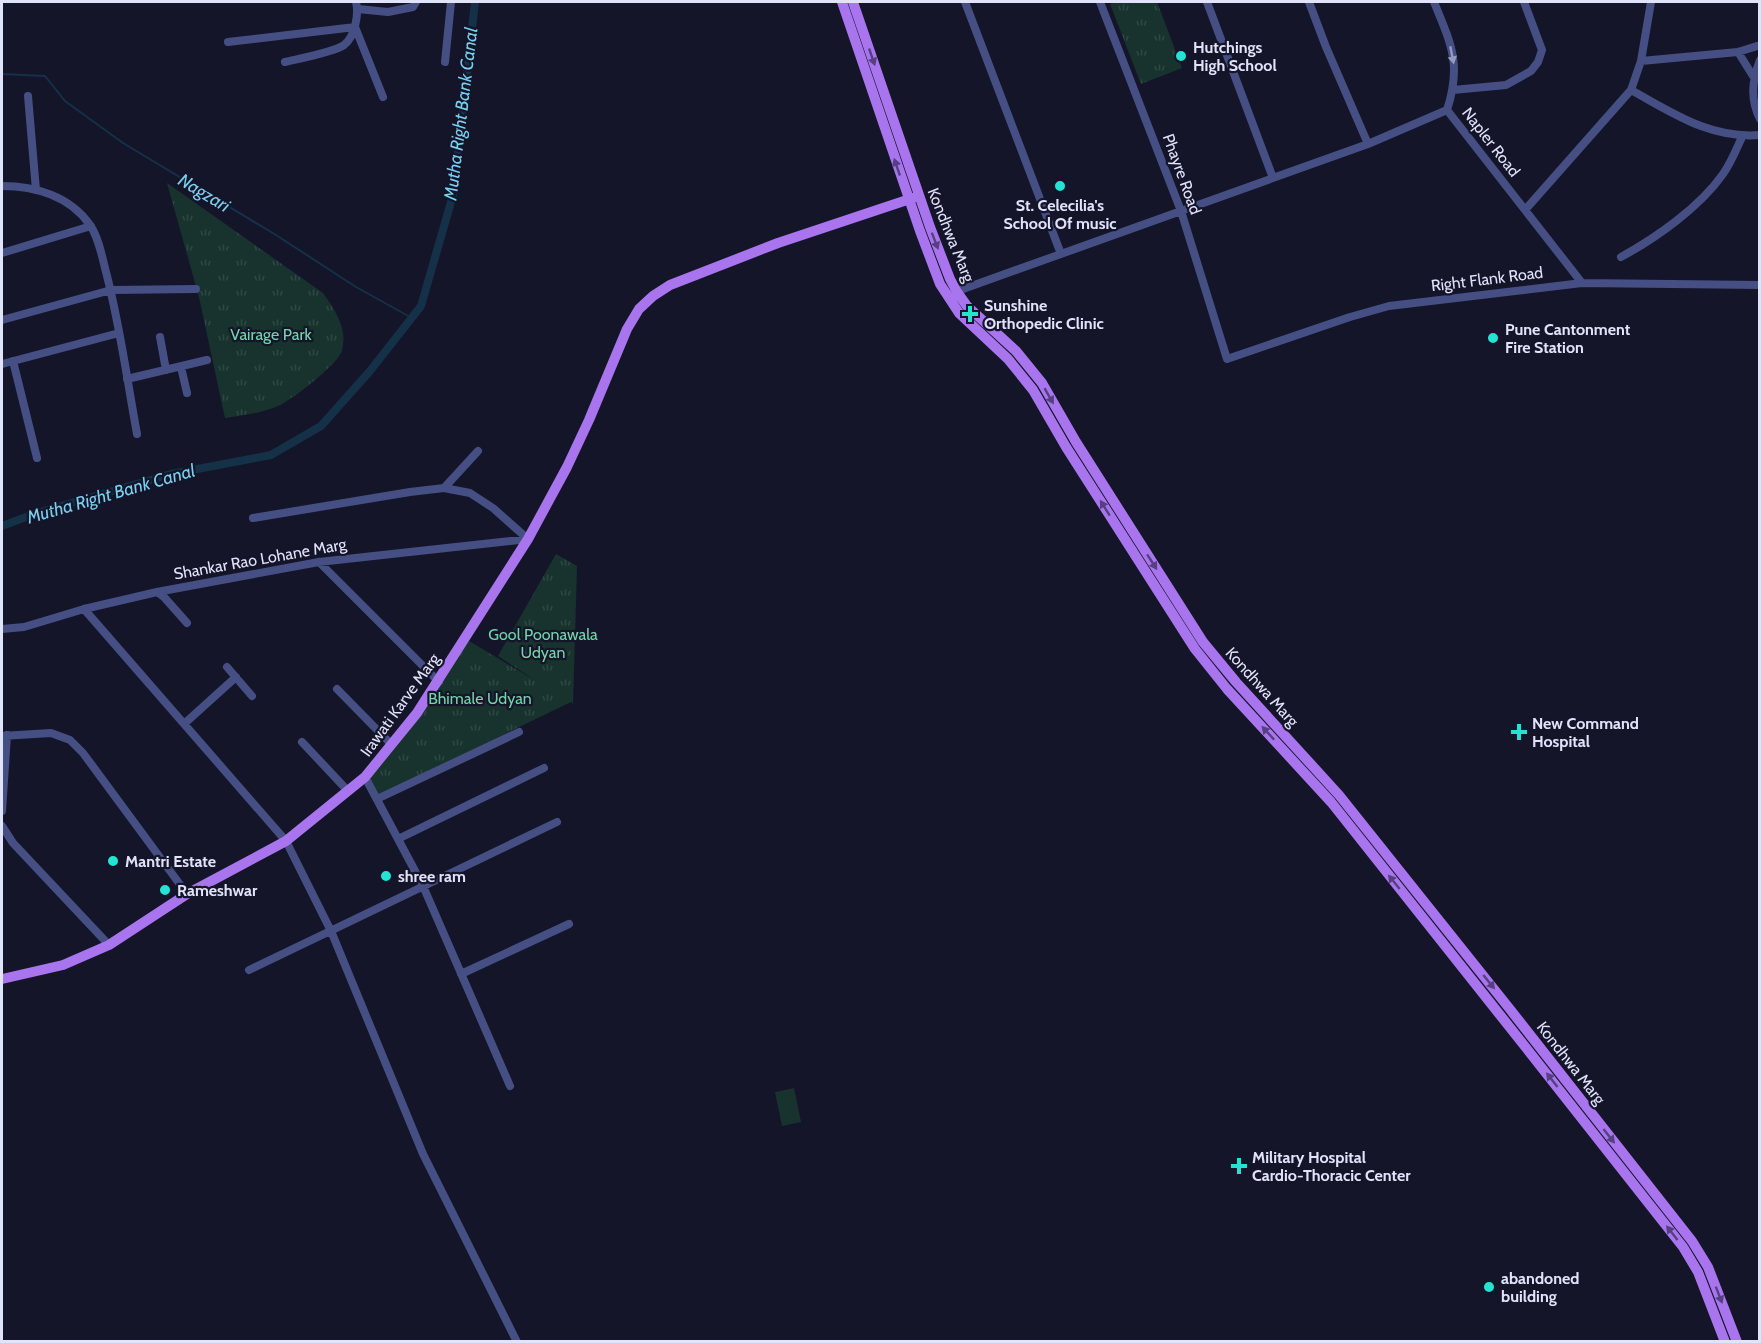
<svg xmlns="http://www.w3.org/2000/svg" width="1761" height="1343" font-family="Cabin,sans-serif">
	<defs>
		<pattern id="park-tufts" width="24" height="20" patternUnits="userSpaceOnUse" patternTransform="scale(1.5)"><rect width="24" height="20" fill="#18332d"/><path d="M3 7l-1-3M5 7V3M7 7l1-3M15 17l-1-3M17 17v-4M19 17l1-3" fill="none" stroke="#2e4742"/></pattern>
	</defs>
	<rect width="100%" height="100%" fill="#141529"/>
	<!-- park -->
	<path fill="url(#park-tufts)" d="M1116 2H1157L1182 68 1141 84 1110 4Z
		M167 183 323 293C333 307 346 326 343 344 343 347 342 351 341 353 334 367 294 398 280 405 263 413 244 415 225 418L199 297Z
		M556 554 577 566 573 704 571 702 376 796 366 780 469 641 536 681 498 656Z"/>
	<!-- pitch -->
	<path fill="#18332d" d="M794 1088 801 1122 782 1126 775 1092Z"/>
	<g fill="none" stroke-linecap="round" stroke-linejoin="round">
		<!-- stream -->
		<path stroke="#143148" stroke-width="2" d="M2 74 45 76 65 101 123 143 276 235 356 287 412 318"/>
		<!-- canal -->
		<path stroke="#143148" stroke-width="8" d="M2 526 34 514 171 474 271 455 321 426 370 371 421 306 453 195 475 2"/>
		<!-- minor -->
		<path stroke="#454f83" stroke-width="8" d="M965 2 1061 254
			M1100 2 1181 211 1227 359 1350 317 1389 306 1582 283 1760 285
			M1207 2 1273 178
			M1309 2 1326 47 1368 144
			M1434 2C1451 44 1462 64 1447 110
			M358 9 388 12 413 7 416 2
			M228 42 355 27 383 97
			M1738 52 1753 76
			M1760 60C1752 81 1750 99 1760 119
			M1641 61 1738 52 1760 45
			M285 62C297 59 335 52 344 45 355 37 359 14 356 2
			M445 62 451 2
			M1453 90 1506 85 1531 71 1538 62 1542 50 1524 2
			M1631 90C1673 113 1710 139 1760 135
			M28 96 36 190
			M1447 110 1582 283
			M2 186C35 186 70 196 90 225 99 238 102 257 106 272 120 325 127 380 137 434
			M1525 210 1631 90 1641 61 1651 2
			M2 253 91 226
			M1621 257C1656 238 1700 207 1723 174 1731 163 1736 150 1742 137
			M952 293 1368 144 1447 110
			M2 320 111 290 196 289
			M160 337 166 370
			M13 361 37 458
			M2 364 119 333
			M181 367 187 393
			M127 379 207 360
			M444 488 478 451
			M253 518 410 492 444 488 470 493 493 508 528 539
			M319 562 439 682
			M157 592 164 597 187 623
			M84 609 286 841 331 931 423 1154 517 1342
			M2 629 24 627 84 609 157 592 319 562 528 539
			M227 667 252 696
			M337 689 392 745
			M184 724 236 677
			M2 736 51 733 70 740 83 753 187 894
			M302 742 348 791
			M365 777 423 886 510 1086
			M377 799 519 732
			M2 811 7 735
			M2 826 13 843 109 945
			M398 839 544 768
			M249 970 557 822
			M461 974 569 924"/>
		<!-- major -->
		<path stroke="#a975ee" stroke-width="10" d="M842 2 920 231 940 284 959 313 1008 359 1033 390 1066 447 1195 649 1227 689 1331 802 1527 1049 1683 1247 1698 1272 1725 1342
			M853 2 930 227 950 279 957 292 967 306 1016 351 1042 383 1076 442 1203 642 1236 682 1339 795 1509 1008 1692 1241 1708 1267 1737 1342
			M2 979 63 965 109 945 187 894 286 841 365 777 417 713 528 539 567 467 589 420 627 329 639 309 653 296 670 285 778 243 913 198"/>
	</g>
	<!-- one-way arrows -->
	<defs><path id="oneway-solid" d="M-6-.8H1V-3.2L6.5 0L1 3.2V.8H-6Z" transform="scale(1.5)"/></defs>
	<use fill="#9399bf" href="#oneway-solid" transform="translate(1452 55) rotate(79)"/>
	<g fill="#574082">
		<use href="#oneway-solid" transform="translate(872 57) rotate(71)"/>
		<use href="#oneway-solid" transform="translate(897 167) rotate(-109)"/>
		<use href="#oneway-solid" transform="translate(935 241) rotate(69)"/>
		<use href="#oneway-solid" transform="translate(1049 396) rotate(60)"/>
		<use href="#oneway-solid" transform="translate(1105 508) rotate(-122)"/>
		<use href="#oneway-solid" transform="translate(1152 562) rotate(57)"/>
		<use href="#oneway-solid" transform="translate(1268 733) rotate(-133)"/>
		<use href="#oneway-solid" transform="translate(1394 882) rotate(-129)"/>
		<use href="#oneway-solid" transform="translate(1489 982) rotate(51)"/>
		<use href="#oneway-solid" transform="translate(1552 1080) rotate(-128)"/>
		<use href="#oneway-solid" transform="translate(1609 1136) rotate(52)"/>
		<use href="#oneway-solid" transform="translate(1672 1233) rotate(-128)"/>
		<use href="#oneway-solid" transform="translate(1719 1295) rotate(69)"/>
	</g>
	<!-- markers -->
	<g fill="#23e4d3" stroke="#141529" stroke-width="2">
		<circle cx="1181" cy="56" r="6"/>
		<circle cx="1060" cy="186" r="6"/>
		<path d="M967 305h6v6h6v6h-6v6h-6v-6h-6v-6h6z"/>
		<circle cx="1493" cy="338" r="6"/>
		<path d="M1516 723h6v6h6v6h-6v6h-6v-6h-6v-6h6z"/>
		<circle cx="113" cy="861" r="6"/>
		<circle cx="386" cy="876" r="6"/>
		<circle cx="165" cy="890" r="6"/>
		<path d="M1236 1157h6v6h6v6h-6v6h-6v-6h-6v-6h6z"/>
		<circle cx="1489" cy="1287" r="6"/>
	</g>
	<g text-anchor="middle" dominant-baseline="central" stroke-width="4.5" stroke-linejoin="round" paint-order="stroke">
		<!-- poi labels -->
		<g font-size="16" font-weight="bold" fill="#e1e3fb" stroke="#141529" text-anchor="start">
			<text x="1193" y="47">Hutchings<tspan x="1193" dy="18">High School</tspan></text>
			<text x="1060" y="205" text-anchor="middle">St. Celecilia's<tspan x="1060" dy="18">School Of music</tspan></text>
			<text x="984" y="305">Sunshine<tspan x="984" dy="18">Orthopedic Clinic</tspan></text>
			<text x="1505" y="329">Pune Cantonment<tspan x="1505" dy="18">Fire Station</tspan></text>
			<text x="1532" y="723">New Command<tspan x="1532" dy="18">Hospital</tspan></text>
			<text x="125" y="861">Mantri Estate</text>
			<text x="398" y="876">shree ram</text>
			<text x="177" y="890">Rameshwar</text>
			<text x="1252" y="1157">Military Hospital<tspan x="1252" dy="18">Cardio-Thoracic Center</tspan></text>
			<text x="1501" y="1278">abandoned<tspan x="1501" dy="18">building</tspan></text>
		</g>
		<!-- street labels -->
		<g font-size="16" fill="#e1e3fb" stroke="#141529">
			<text transform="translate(1491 142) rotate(52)">Napler Road</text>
			<text transform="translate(1182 174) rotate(70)">Phayre Road</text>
			<text transform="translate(951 235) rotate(68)">Kondhwa Marg</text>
			<text transform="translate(1487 279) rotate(-7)">Right Flank Road</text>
			<text transform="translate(260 559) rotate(-10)">Shankar Rao Lohane Marg</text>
			<text transform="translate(1262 687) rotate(48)">Kondhwa Marg</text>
			<text transform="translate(400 705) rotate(-54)">Irawati Karve Marg</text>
			<text transform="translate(1571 1063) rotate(52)">Kondhwa Marg</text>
		</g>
		<!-- park labels -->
		<g font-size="16" fill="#74d4aa" stroke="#141529">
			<text x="271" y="334">Vairage Park</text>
			<text x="543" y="634">Gool Poonawala<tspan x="543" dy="18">Udyan</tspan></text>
			<text x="480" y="698">Bhimale Udyan</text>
		</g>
		<!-- water labels -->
		<g font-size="18" font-style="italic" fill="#7bcfef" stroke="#141529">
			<text transform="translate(461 114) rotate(-83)">Mutha Right Bank Canal</text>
			<text transform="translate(204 193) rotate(31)">Nagzari</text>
			<text transform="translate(111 494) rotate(-16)">Mutha Right Bank Canal</text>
		</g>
	</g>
	<!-- border -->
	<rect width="1761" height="1343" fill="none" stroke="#e1e3fb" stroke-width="6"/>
</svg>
